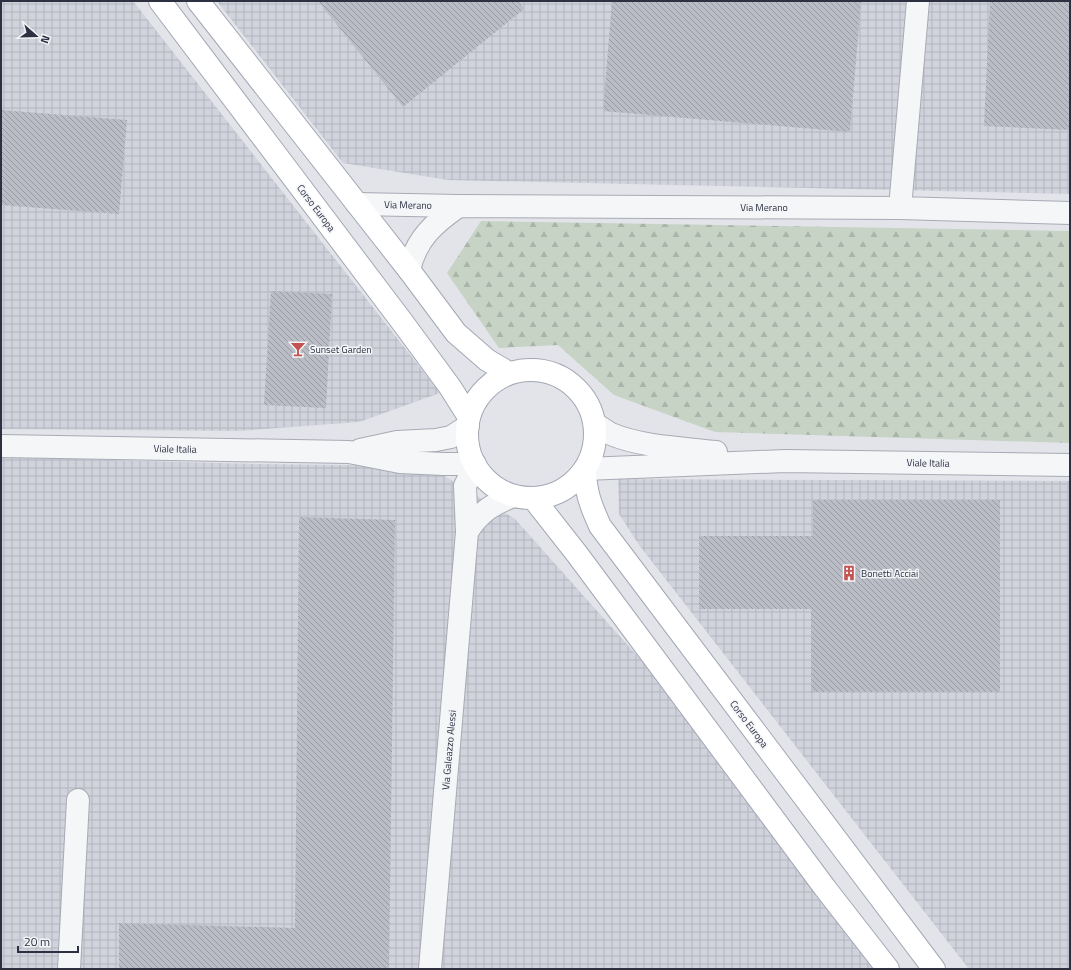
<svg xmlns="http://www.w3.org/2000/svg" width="1071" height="970" font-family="'Titillium Web',sans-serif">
	<defs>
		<pattern id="industrial-grid" width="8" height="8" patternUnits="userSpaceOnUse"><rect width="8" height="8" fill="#d1d3dc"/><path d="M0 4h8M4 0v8" fill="none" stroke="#b4b5be"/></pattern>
		<pattern id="forest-firs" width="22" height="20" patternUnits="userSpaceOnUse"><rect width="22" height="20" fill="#c6d3c5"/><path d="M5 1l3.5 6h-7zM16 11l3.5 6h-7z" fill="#aab5aa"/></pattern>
		<pattern id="building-back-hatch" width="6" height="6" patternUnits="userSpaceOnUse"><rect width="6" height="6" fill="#babdc6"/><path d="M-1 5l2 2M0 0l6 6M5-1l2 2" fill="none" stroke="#979aa2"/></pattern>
	</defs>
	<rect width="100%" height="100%" fill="#e3e4ea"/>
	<!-- industrial -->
	<path fill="url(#industrial-grid)" d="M1 1H133L440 393 359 422 238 431 1 429Z
		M217 1H1070V194L448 180 343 163Z
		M1 457 257 464 428 466 515 519 690 715 876 969H1Z
		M618 479 1070 481V969H969L639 545 619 514Z"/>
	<!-- forest -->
	<path fill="url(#forest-firs)" d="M481 221 1070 231V443L715 432 614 395 558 345 499 348 447 273Z"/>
	<!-- building -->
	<path fill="url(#building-back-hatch)" d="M318 1H518L524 9 403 107Z
		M612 1H861L850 132 603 111Z
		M990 1H1048L1070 2V130L984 126Z
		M1 110 127 120 119 214 1 205Z
		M271 291 332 294 326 408 264 405Z
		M813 500H1000V692H811V609H699V536H813Z
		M299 517 395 520 389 969H119V923L295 928Z"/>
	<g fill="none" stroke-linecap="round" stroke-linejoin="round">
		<!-- minor casing -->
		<g stroke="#a8aab4" stroke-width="24">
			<path id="minor" d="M357 204 459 206 900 208 1070 213
				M900 208 918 1
				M409 270C416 239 434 223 459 206
				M595 424C600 427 606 431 611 434 642 447 683 448 716 452
				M1 446 349 452 400 462 444 464H475
				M360 450 397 442 436 440 451 437 468 426
				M585 469 785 461 1070 465
				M467 532C480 512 492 504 514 496
				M69 969 78 800
				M430 969 467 532 465 486 475 465"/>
		</g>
		<!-- major casing -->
		<g stroke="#a3a7b5" stroke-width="24">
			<path id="major" d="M160 1 403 323 450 387 469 417
				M198 1 409 270 456 333 487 360 509 373
				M467 434a64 64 0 1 1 128 0a64 64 0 1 1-128 0Z
				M585 469C585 491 591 506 600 526L934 969
				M533 498 577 554 825 888 888 969"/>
		</g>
		<!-- minor -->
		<use href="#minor" stroke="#f5f6f8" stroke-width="22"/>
		<!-- major -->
		<use href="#major" stroke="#fff" stroke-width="22"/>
	</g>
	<!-- icons -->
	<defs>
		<g id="bar-bare" transform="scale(1.2)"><path d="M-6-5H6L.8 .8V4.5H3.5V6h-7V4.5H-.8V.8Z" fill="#c45452" stroke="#f2f4f7" stroke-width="2.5" paint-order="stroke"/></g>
		<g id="building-bare" transform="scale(1.2)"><path d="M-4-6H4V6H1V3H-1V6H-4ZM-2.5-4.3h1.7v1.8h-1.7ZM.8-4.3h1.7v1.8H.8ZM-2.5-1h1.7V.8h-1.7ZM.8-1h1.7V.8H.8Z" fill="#c45452" stroke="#f2f4f7" stroke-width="2.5" paint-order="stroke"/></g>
	</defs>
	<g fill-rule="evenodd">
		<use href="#bar-bare" x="298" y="349"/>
		<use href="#building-bare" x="849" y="573"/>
	</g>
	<g text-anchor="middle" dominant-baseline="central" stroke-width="3" stroke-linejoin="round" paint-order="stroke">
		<!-- street labels -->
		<g font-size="10" fill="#2c3041" stroke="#f2f4f7">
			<text transform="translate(408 205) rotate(1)">Via Merano</text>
			<text x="764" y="207">Via Merano</text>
			<text transform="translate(316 208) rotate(53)">Corso Europa</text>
			<text transform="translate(175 449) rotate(1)">Viale Italia</text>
			<text transform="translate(928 463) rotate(1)">Viale Italia</text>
			<text transform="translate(749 724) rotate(53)">Corso Europa</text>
			<text transform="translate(449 750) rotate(-85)">Via Galeazzo Alessi</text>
		</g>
		<!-- poi labels -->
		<g font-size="10" fill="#2c3041" stroke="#f2f4f7" text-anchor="start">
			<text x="310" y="349">Sunset Garden</text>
			<text x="861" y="573">Bonetti Acciai</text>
		</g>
	</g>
	<!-- border -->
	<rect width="1071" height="970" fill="none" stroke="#2c3041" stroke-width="4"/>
	<!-- north arrow -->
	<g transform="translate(36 36) rotate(110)" stroke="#f2f4f7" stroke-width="3" paint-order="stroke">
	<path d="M0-3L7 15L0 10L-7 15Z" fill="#2c3041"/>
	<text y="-6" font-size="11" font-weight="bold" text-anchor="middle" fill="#2c3041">N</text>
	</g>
	<!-- scale -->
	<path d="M18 946v6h60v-6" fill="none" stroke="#2c3041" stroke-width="2"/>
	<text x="24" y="946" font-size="12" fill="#2c3041" stroke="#f2f4f7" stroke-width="3" paint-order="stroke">20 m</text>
</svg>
